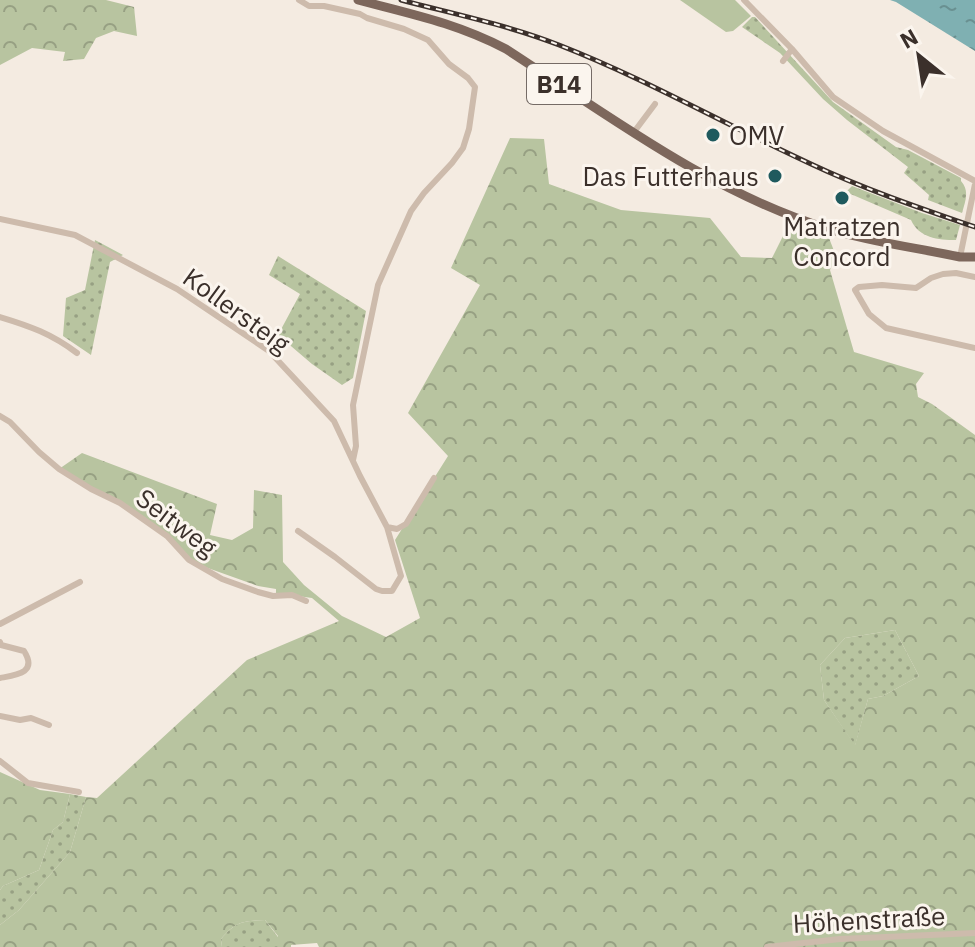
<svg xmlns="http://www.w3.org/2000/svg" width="975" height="947" font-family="'IBM Plex Sans',sans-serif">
	<defs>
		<pattern id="grass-dots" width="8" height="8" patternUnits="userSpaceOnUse" patternTransform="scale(2)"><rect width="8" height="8" fill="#b8c4a0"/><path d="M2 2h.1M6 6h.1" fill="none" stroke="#97a083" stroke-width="1.8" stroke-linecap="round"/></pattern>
		<pattern id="forest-crowns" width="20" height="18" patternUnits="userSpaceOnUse" patternTransform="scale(2)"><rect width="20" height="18" fill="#b8c4a0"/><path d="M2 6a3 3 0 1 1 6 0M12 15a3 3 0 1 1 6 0" fill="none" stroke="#97a083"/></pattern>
		<pattern id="water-ripples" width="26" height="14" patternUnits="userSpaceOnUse" patternTransform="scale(2)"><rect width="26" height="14" fill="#7fb0b2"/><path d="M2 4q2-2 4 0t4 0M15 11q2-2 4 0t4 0" fill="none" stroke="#699091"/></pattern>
	</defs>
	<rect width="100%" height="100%" fill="#f4ebe1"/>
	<!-- grass -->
	<path fill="url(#grass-dots)" d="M752 17H755L833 102 896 147 908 150 961 178V181C970 191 965 202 962 213L928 200 929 195 904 173 908 167 847 120 823 99 780 53 742 27Z
		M852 186 922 213 960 225 956 240C938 240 919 238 911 220L846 192Z
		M95 240 123 255 110 262 91 355 63 336 66 298 85 290Z
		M278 256 366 311 353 378 342 385 312 364 278 335 300 294 269 275Z
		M895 630 919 676 883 696 868 699 855 746 824 700 820 665 845 638Z
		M70 794 86 797 70 852 19 910 0 925V890L3 886 39 870 53 830 63 822Z
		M265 920 278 937V947H222L221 939C236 921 243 921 265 920Z"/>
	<!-- forest -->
	<path fill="url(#forest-crowns)" fill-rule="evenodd" d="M0 0H106L134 7 137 36 114 31 96 38 84 59 63 61 65 52 32 48 0 65Z
		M510 138 544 139 549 184 621 210 710 218 741 257 772 258 789 224 829 238 836 256 830 270 854 352 924 373 916 384 918 397 932 404 975 435V947H319L317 943 291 945V947H278V936L265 920C243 921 236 921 221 939L222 947H0V925L19 910 70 852 86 797 97 798 247 660 339 621 312 598 276 593V589L258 586 191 562 170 539 117 502 59 469 82 453 217 504 210 535 232 540 253 528 254 490 282 495 283 562 304 585 342 616 386 637 420 618 395 540 448 456 408 413 480 285 451 268ZM895 630 919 676 883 696 868 699 855 745 824 700 820 665 845 638Z
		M0 772 40 790 70 794 63 822 53 830 39 870 3 886 0 890Z"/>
	<!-- garden -->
	<path fill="#b8c4a0" d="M680 0H735L751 16 733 31 726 32Z"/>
	<!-- water -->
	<path fill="url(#water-ripples)" d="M890 0H975V51L896 2Z"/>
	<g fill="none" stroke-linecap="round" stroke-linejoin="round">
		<!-- minor -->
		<path stroke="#cdbbac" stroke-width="6" d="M299 0 309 6H324L360 14 367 18 404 29 428 40 449 64 468 78 475 87 469 129 463 148 452 163 424 193 411 211 378 285 353 405 356 446 353 460
			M744 0 792 49 833 97 883 131 975 181
			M783 61 792 49
			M634 132 655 104
			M0 219 75 235 177 289 269 351 334 421 360 476 387 527 401 576 392 591H382L376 589 335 557 298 531
			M960 257 975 184
			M975 277 956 273 943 274 931 278 916 288 882 285 859 287 855 290 869 314 886 328 975 348
			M0 317C30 326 52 334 77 353
			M0 416 10 422 39 452 59 469 91 489 120 503 167 536 189 560 222 579 258 592 273 596 292 595 306 601
			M387 527 397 529 406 524 434 478
			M0 624 80 582
			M0 642 1 645 24 651C38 673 16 675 0 678
			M0 716 20 720 31 718 49 725
			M0 761 28 783 79 792
			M767 947 840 939 975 933"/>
		<!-- primary -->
		<path stroke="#7d675c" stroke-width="9" d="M358 0C411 14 456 23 506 49 608 115 711 193 829 229 870 242 918 248 960 257H975"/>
		<!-- rail casing -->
		<g stroke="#3b302b" stroke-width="5">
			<path id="rail" d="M401 0C454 14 508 25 559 45 646 79 726 125 811 164 864 189 920 208 975 227"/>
		</g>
		<!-- rail -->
		<use href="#rail" stroke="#fbf5ee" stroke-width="2" stroke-dasharray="6" stroke-linecap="butt"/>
	</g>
	<!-- markers -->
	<g fill="#1f5a5e" stroke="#fbf5ee" stroke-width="3">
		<circle cx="713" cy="135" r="8"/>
		<circle cx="775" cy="176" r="8"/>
		<circle cx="842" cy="198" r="8"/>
	</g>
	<g text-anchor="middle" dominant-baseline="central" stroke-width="6" stroke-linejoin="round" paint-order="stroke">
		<!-- shield labels -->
		<rect fill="#fbf5ee" stroke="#756b66" stroke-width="2" x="527" y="64" width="64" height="40" rx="6"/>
		<g font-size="24" font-weight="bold" fill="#3b302b">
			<text x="559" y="84">B14</text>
		</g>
		<!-- poi labels -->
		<g font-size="26" fill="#3b302b" stroke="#fbf5ee" text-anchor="start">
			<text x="729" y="135">OMV</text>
			<text x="759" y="176" text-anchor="end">Das Futterhaus</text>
			<text x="842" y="226" text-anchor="middle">Matratzen<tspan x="842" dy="30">Concord</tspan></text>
		</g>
		<!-- street labels -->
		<g font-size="26" fill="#3b302b" stroke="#fbf5ee">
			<text transform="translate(237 310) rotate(36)">Kollersteig</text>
			<text transform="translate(177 522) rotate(37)">Seitweg</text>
			<text transform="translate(869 919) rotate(-3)">Höhenstraße</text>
		</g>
	</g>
	<!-- north arrow -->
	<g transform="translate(919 56) rotate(330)" stroke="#fbf5ee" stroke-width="6" paint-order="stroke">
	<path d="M0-6L14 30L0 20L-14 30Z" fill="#3b302b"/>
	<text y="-12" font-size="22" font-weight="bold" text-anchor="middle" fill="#3b302b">N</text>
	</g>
</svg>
